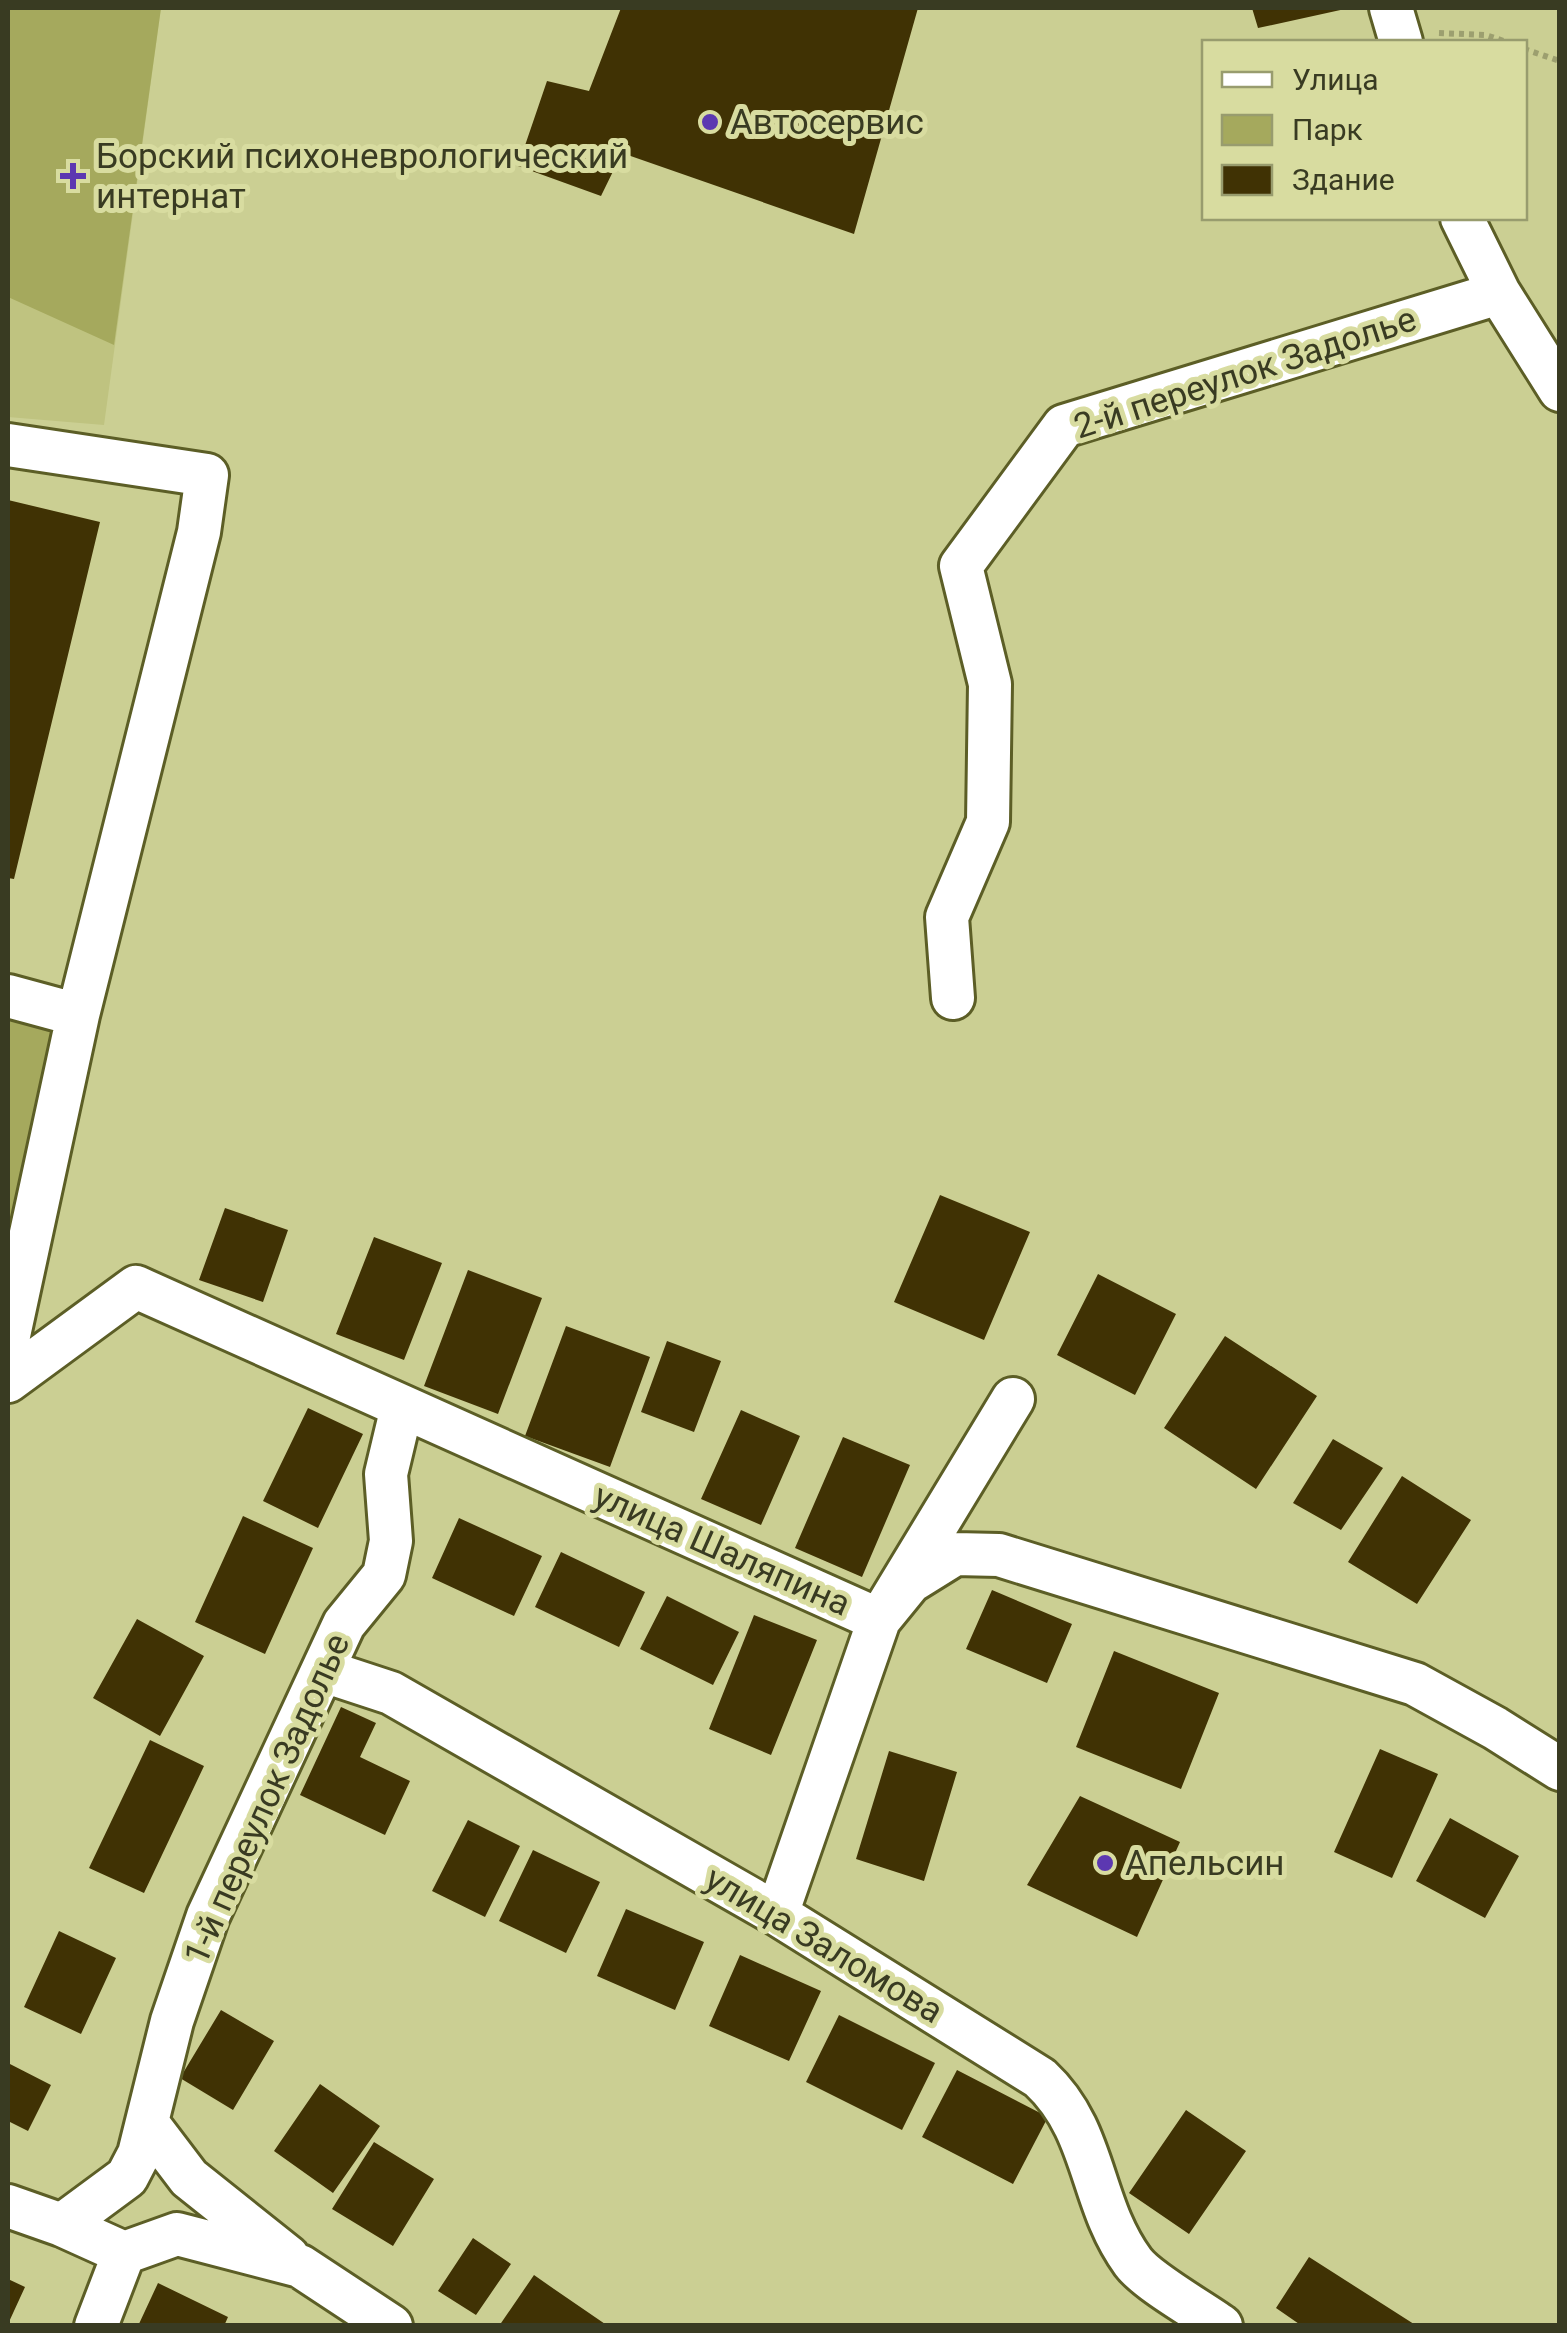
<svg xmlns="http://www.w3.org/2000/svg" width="1567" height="2333" font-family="Roboto,sans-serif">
	<rect width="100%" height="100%" fill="#cbcf93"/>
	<!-- built -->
	<path fill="#bfc380" d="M8 8H161L104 425 8 417Z"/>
	<!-- green -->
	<path fill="#a5a95d" d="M8 8H161L114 345 8 297Z
		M8 996 78 1015 8 1340Z"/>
	<!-- building -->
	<path fill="#403204" d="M621 8H918L854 234 622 153 601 196 518 166 547 81 589 91Z
		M1252 8H1344L1345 9 1258 28Z
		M8 500 100 522 14 879 8 878Z
		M940 1195 1030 1232 984 1340 894 1302Z
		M225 1208 288 1230 263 1302 199 1280Z
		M374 1237 442 1263 404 1360 336 1334Z
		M468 1270 542 1298 498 1414 424 1386Z
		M1098 1274 1176 1314 1135 1395 1057 1355Z
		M566 1326 650 1357 610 1467 525 1436Z
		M1225 1336 1317 1396 1256 1489 1164 1428Z
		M667 1341 721 1361 694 1432 641 1412Z
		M308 1408 363 1434 318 1528 263 1501Z
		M741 1410 800 1436 761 1525 701 1499Z
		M843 1437 910 1465 862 1577 795 1548Z
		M1333 1439 1383 1468 1341 1530 1293 1503Z
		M1402 1476 1471 1520 1417 1604 1348 1562Z
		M243 1516 313 1548 265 1654 195 1622Z
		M459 1518 542 1556 514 1616 432 1578Z
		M561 1552 645 1592 619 1647 535 1607Z
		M992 1590 1072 1624 1047 1683 966 1649Z
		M667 1596 739 1632 713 1685 640 1649Z
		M754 1615 817 1640 771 1755 709 1729Z
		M137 1619 204 1656 160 1736 93 1698Z
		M1114 1651 1219 1693 1181 1789 1076 1747Z
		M341 1707 376 1723 360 1757 410 1781 385 1835 300 1795Z
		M150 1740 204 1766 144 1893 89 1868Z
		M1380 1749 1438 1774 1392 1878 1334 1852Z
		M889 1751 957 1772 924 1881 856 1859Z
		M1080 1796 1180 1842 1137 1937 1027 1885Z
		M1450 1818 1519 1856 1485 1918 1416 1881Z
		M468 1820 520 1846 485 1917 432 1891Z
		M533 1850 600 1882 566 1953 499 1921Z
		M626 1909 704 1942 675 2010 597 1976Z
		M59 1931 116 1958 81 2034 24 2007Z
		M740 1955 821 1991 789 2061 709 2026Z
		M221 2010 274 2041 233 2110 180 2078Z
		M839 2015 935 2063 902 2130 806 2082Z
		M8 2063 51 2085 28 2131 8 2121Z
		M957 2070 1048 2117 1013 2184 922 2137Z
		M320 2084 380 2126 333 2193 274 2151Z
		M1186 2110 1246 2151 1189 2234 1129 2193Z
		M374 2142 434 2179 393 2246 332 2209Z
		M473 2238 511 2264 476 2315 438 2291Z
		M1309 2257 1417 2326H1302L1276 2308Z
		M534 2275 554 2289 608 2326H499Z
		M8 2279 25 2287 8 2324Z
		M158 2283 228 2317 224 2326H138Z"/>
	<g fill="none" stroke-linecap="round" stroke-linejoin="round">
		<!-- minor casing -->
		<g stroke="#5c5e26" stroke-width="48">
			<path id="minor" d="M1391 8 1401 42
				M1462 218 1499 293 1560 390
				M8 445 207 475 199 532 78 1015 8 1340
				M8 996 78 1015
				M953 998 947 917 988 822 990 684 961 566 1064 426 1499 293
				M8 1381 136 1287 879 1620 910 1582 955 1554 999 1555 1415 1684 1495 1728 1560 1769
				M324 1671 391 1693 777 1914 1040 2078C1097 2131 1089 2202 1133 2262 1148 2282 1199 2310 1221 2326
				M777 1914 879 1620 1013 1399
				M148 2124 189 2178 288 2257
				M8 2206 62 2225 124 2253 177 2234 300 2266 391 2326
				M62 2225 127 2177 139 2154 172 2021 208 1916 344 1624 384 1575 391 1541 386 1474 402 1407
				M96 2326 124 2253"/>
		</g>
		<!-- path -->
		<path stroke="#9c9f6f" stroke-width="6" stroke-dasharray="5 5" stroke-linecap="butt" d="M1439 33 1485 35 1507 42
			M1524 49 1560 61"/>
		<!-- minor -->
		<use href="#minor" stroke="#fff" stroke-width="42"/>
	</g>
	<!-- markers -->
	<g fill="#5c38b1" stroke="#d8dca0" stroke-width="4">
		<circle cx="710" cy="122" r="10"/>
		<path d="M68 161h10v10h10v10h-10v10h-10v-10h-10v-10h10z"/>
		<circle cx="1105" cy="1863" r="10"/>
	</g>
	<g text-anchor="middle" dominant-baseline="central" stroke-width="10" stroke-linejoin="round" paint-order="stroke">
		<!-- poi labels -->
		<g font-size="35" fill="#393b22" stroke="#d8dca0" text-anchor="start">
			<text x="730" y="122">Автосервис</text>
			<text x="96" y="156">Борский психоневрологический<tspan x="96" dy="40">интернат</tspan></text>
			<text x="1125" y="1863">Апельсин</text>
		</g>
		<!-- street labels -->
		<g font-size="35" fill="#393b22" stroke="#d8dca0">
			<text transform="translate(1245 373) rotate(-18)">2-й переулок Задолье</text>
			<text transform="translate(722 1550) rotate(24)">улица Шаляпина</text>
			<text transform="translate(267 1799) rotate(-66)">1-й переулок Задолье</text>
			<text transform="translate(824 1945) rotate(31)">улица Заломова</text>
		</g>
	</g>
	<!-- border -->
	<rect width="1567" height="2333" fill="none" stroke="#393b22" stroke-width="20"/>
	<!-- legend -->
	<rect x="1202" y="40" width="325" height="180" fill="#d8dca0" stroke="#989c6e" stroke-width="2.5"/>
	<rect x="1222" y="72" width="50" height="15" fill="#ffffff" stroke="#989c6e" stroke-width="2.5"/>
	<text x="1292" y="90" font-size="30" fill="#393b22">Улица</text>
	<rect x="1222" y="115" width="50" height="30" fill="#a5a95d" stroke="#989c6e" stroke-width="2.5"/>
	<text x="1292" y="140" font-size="30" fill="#393b22">Парк</text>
	<rect x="1222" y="165" width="50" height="30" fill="#403204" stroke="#989c6e" stroke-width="2.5"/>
	<text x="1292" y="190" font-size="30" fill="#393b22">Здание</text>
</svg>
